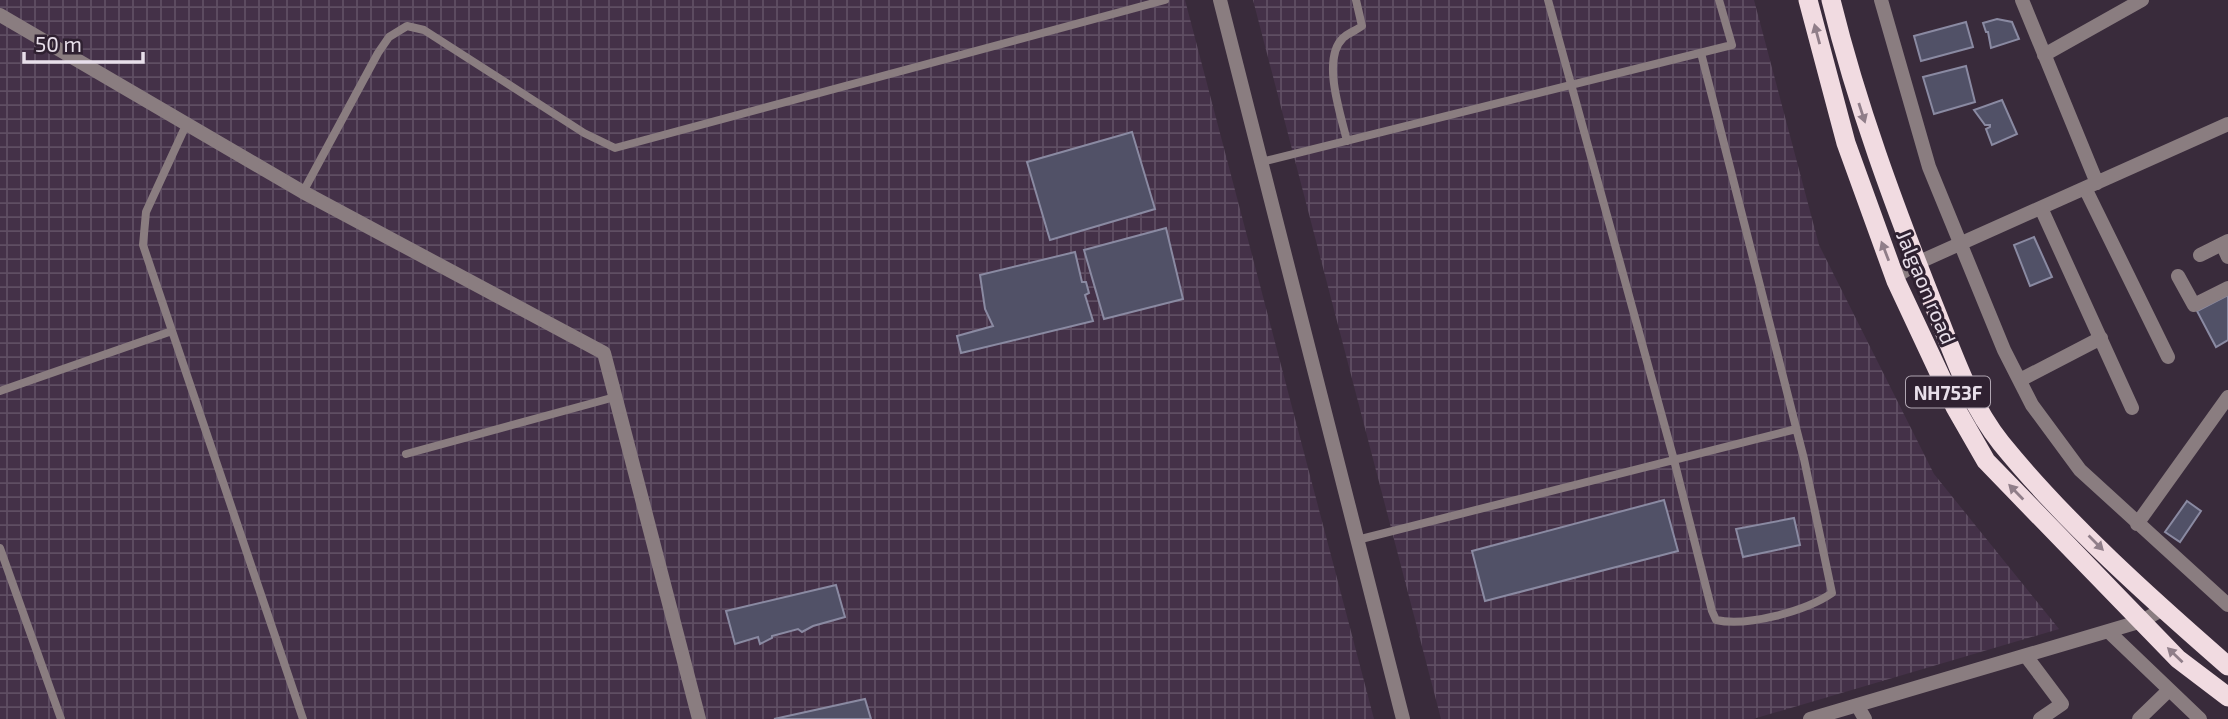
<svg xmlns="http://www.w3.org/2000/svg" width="2228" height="719" font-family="'Exo 2',sans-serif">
	<defs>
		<pattern id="industrial-grid" width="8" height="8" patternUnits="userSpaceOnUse" patternTransform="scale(1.75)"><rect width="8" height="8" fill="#443148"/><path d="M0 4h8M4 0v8" fill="none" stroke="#5f4e63"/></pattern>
	</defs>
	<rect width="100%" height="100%" fill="#392b3b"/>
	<!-- industrial -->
	<path fill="url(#industrial-grid)" d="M0 0H1185L1374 719H0Z
		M1253 0H1754L1819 245 1934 474 2059 629 1753 719H1441Z"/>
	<!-- building -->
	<path fill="#515167" stroke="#8a8aa2" stroke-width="2" d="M1997 19 2012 22 2019 39 1991 48 1988 32H1986L1983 23Z
		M1966 22 1973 47 1921 61 1914 36Z
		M1966 66 1975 102 1934 114 1923 77Z
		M2002 100 2017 134 1992 145 1986 129 1990 127V125H1985L1974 110Z
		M1132 132 1155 209 1050 240 1027 162Z
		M1166 228 1183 299 1104 319 1084 250Z
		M2034 237 2052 277 2030 286 2014 245Z
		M1075 252 1082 282H1086L1089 293 1085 295 1093 321 961 353 957 336 993 326 985 309 980 275Z
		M2228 295V340L2216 347 2197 311Z
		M1664 500 1678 551 1485 601 1472 551Z
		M2187 501 2201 511 2180 542 2165 532Z
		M1794 518 1800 545 1743 557 1736 529Z
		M836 585 845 617 813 626 802 632 798 629 772 636V638L760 644 758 637 735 644 726 611Z
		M865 699 871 719H774Z"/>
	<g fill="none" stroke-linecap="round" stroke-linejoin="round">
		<!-- service -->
		<path stroke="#8a7d80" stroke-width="8" d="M1548 0 1674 460 1712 611 1716 620C1747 627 1806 611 1832 593L1804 459 1701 53
			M187 123 146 212 143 245 303 719
			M1347 141C1341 115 1321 59 1343 38 1348 33 1357 30 1362 26L1356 0
			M1261 162 1732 45 1719 0
			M303 192 378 53 389 37 407 26 424 30 584 133 615 148 1165 0
			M0 391 172 331
			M406 454 615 397
			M1357 540 1796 429
			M0 548 61 719"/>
		<!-- minor -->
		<path stroke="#8a7d80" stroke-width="14" d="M1220 0 1403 719
			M1881 0 1929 167 2004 350 2032 405 2080 470 2228 605
			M2022 0 2097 183
			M0 15 303 192 604 353 699 719
			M2044 55 2142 0
			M2085 188 2168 357
			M2041 208 2132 408
			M2222 244 2228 257
			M2200 255 2228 241
			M2178 276 2194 305 2228 288
			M1895 277 1917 263 2228 124
			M2020 380 2101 338
			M2137 524 2228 397
			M2109 632 2200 719
			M2026 656 2062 704 2040 719
			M1857 705 1865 719
			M1810 719 2142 621 2163 609
			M2139 719 2169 690"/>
		<!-- trunk -->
		<path stroke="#f1dbe1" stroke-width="19" d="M1808 0 1846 143 1896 281 1955 407 1986 461 2178 659 2228 697
			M1831 0C1857 106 1894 205 1934 306 1953 353 1969 403 2001 443 2066 523 2151 599 2228 666"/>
	</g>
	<!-- one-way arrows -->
	<defs><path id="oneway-solid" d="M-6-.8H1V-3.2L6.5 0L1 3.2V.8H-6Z" transform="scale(1.75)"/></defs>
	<g fill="#907e89">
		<use href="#oneway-solid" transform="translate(1817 34) rotate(-105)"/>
		<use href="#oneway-solid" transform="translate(1862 113) rotate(72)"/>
		<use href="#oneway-solid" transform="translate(1885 251) rotate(-111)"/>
		<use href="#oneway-solid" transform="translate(2016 492) rotate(-134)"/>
		<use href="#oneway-solid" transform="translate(2096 543) rotate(45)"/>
		<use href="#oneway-solid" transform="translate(2175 655) rotate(-136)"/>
	</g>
	<g text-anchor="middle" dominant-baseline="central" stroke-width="6" stroke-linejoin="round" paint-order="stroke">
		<!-- shield labels -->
		<rect fill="#2f2131" stroke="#b0a6b2" stroke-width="2" x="1906" y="376.5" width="84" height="31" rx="5"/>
		<g font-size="19" font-weight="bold" fill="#e8dfea">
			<text x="1948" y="392">NH753F</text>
		</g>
		<!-- street labels -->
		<g font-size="21" fill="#e8dfea" stroke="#2f2131">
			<text transform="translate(1927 287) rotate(67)">Jalgaon road</text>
		</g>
	</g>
	<!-- scale -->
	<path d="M24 52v10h119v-10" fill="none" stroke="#e8dfea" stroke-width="3.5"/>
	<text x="35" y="52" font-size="21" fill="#e8dfea" stroke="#2f2131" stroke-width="5" paint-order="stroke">50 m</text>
</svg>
